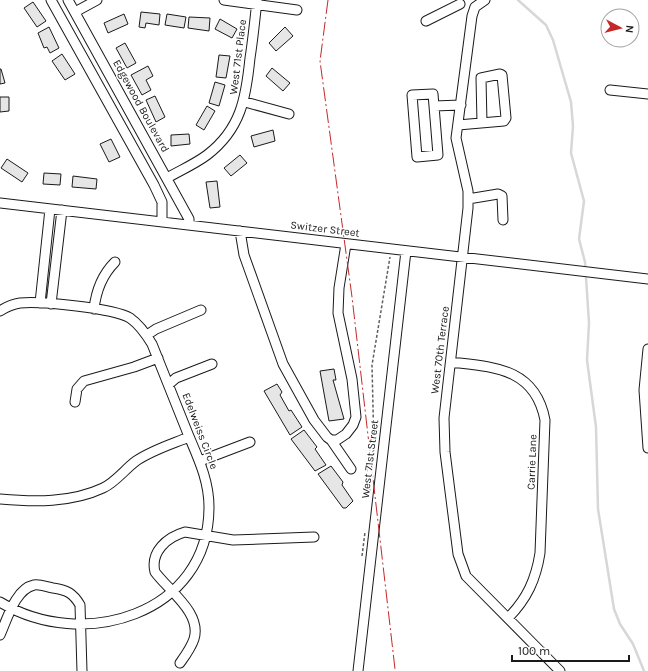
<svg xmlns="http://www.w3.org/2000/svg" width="648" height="671" font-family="Karla,sans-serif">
	<rect width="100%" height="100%" fill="#fff"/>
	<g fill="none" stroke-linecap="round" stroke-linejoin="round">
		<!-- stream -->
		<path stroke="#d7d7d7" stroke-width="2.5" d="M518 0 546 25 553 40 571 102 573 126 571 153 584 201 579 239 585 262 589 323 587 360 596 427 598 509 614 609 620 624 633 644 644 671"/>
	</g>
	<!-- building -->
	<path fill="#e6e6e6" stroke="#1a1a1a" d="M33 2 46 21 37 27 24 8Z
		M141 12 160 14 159 25 146 23 145 28 139 27Z
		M124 14 128 24 108 33 104 23Z
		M167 14 186 17 184 28 165 25Z
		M189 17 210 18 209 31 188 28Z
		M220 19 237 29 232 38 215 29Z
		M49 27 59 48 50 53 47 47 44 48 38 33Z
		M285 27 293 36 276 51 269 43Z
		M125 43 136 63 127 68 116 48Z
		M62 54 75 74 65 80 52 61Z
		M219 55 230 56 226 78 216 77Z
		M148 66 153 76 146 80 151 90 142 95 131 75Z
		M272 68 290 83 283 91 266 76Z
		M0 69H1L5 83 0 84Z
		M215 82 225 85 219 106 209 103Z
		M155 96 165 117 156 122 146 100Z
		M0 97H9V111L0 112Z
		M207 106 215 111 204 130 196 125Z
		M273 130 275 141 254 147 251 136Z
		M189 134 190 144 171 146V135Z
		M111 139 120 157 109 162 100 144Z
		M240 155 247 163 231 176 224 168Z
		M7 159 28 173 22 182 1 168Z
		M44 173 61 174 60 185 43 184Z
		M73 176 97 179 96 189 72 187Z
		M217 181 220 207 210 208 206 182Z
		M334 369 336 380H333L344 419 329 421 320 371Z
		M277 384 282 392 280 395 289 411 291 410 302 427 290 435 264 391Z
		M304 430 317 447 315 449 326 465 315 471 291 439Z
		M331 466 343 482 342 485 353 501 346 508H343L318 474Z"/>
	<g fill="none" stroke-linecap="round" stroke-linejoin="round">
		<!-- minor casing -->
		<g stroke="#1a1a1a" stroke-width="11">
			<path id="minor" d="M51 0 154 185 162 202V222
				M68 0 189 219V225
				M224 0 297 10
				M485 0 475 7 472 16 456 138 468 191V208L444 418 445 452 458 554 466 576 560 671
				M75 12 97 0
				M426 21 460 4
				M610 90 648 94
				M245 102 289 114
				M434 106 438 155 417 157 412 95 433 94 434 106 461 105
				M458 125 504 121 506 118 502 75 500 74 481 78 482 123
				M167 178C181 170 195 164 207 155 241 129 246 98 250 58 253 39 255 19 257 0
				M468 199 498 194 502 196 503 220
				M0 203 648 279
				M240 231 244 255 283 364 314 420 327 437 331 440H337L346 434 353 425 356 417 352 379 338 313 339 288 346 244
				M40 303 50 209
				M51 304 62 210
				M94 309C96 291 102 275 115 262
				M0 311C6 307 13 304 20 303 41 301 113 308 130 318 140 325 146 334 152 344 164 374 176 404 188 434 198 458 209 480 209 507 209 615 82 652 0 602
				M147 335 156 329 201 310
				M648 349 644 390 648 448
				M451 362C494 367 535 368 545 420L540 553C536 579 527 599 508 618
				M169 384 176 378 212 364
				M75 402 77 389 84 381 134 367 158 358
				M331 440 351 469
				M200 461 250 442
				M0 499C34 502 71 503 103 488 116 482 125 469 136 461 152 450 172 444 189 437
				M0 635C7 620 15 589 34 585 40 584 47 587 53 588 67 590 73 593 80 605L82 671
				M180 663C185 656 191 648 194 639 202 613 169 591 155 572 150 552 167 537 185 532L233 540 314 537
				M358 671 406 251"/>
		</g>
		<!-- path -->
		<path stroke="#5f5f5f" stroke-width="1.5" stroke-dasharray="3 2" stroke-linecap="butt" d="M370 491C364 469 367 469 374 449L372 365 390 257
			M362 556 365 532"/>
		<!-- minor -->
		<use href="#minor" stroke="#fff" stroke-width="9"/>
		<!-- power -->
		<path stroke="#c62828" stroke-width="1" stroke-dasharray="14 3 2 3" stroke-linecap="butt" d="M328 0 320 61 352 297 395 669 397 671"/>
	</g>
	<g text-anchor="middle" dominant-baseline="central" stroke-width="3" stroke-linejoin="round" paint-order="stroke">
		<!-- street labels -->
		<g font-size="11" fill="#1a1a1a" stroke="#fff">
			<text transform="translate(238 57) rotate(-83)">West 71st Place</text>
			<text transform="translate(141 106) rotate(61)">Edgewood Boulevard</text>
			<text transform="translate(325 229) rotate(7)">Switzer Street</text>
			<text transform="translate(440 350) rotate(-83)">West 70th Terrace</text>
			<text transform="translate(200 431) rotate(69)">Edelweiss Circle</text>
			<text transform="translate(370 459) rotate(-83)">West 71st Street</text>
			<text transform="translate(532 462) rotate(-88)">Carrie Lane</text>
		</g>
	</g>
	<!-- north arrow -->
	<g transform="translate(620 28) rotate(97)"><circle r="19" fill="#ffffff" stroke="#a3a3a3"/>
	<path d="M0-3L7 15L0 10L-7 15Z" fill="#c62828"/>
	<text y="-6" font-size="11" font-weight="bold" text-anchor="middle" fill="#1a1a1a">N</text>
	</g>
	<!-- scale -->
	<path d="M512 655v6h117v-6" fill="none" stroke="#1a1a1a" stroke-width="2"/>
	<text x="518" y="655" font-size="12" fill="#1a1a1a" stroke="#ffffff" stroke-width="3" paint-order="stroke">100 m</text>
</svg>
